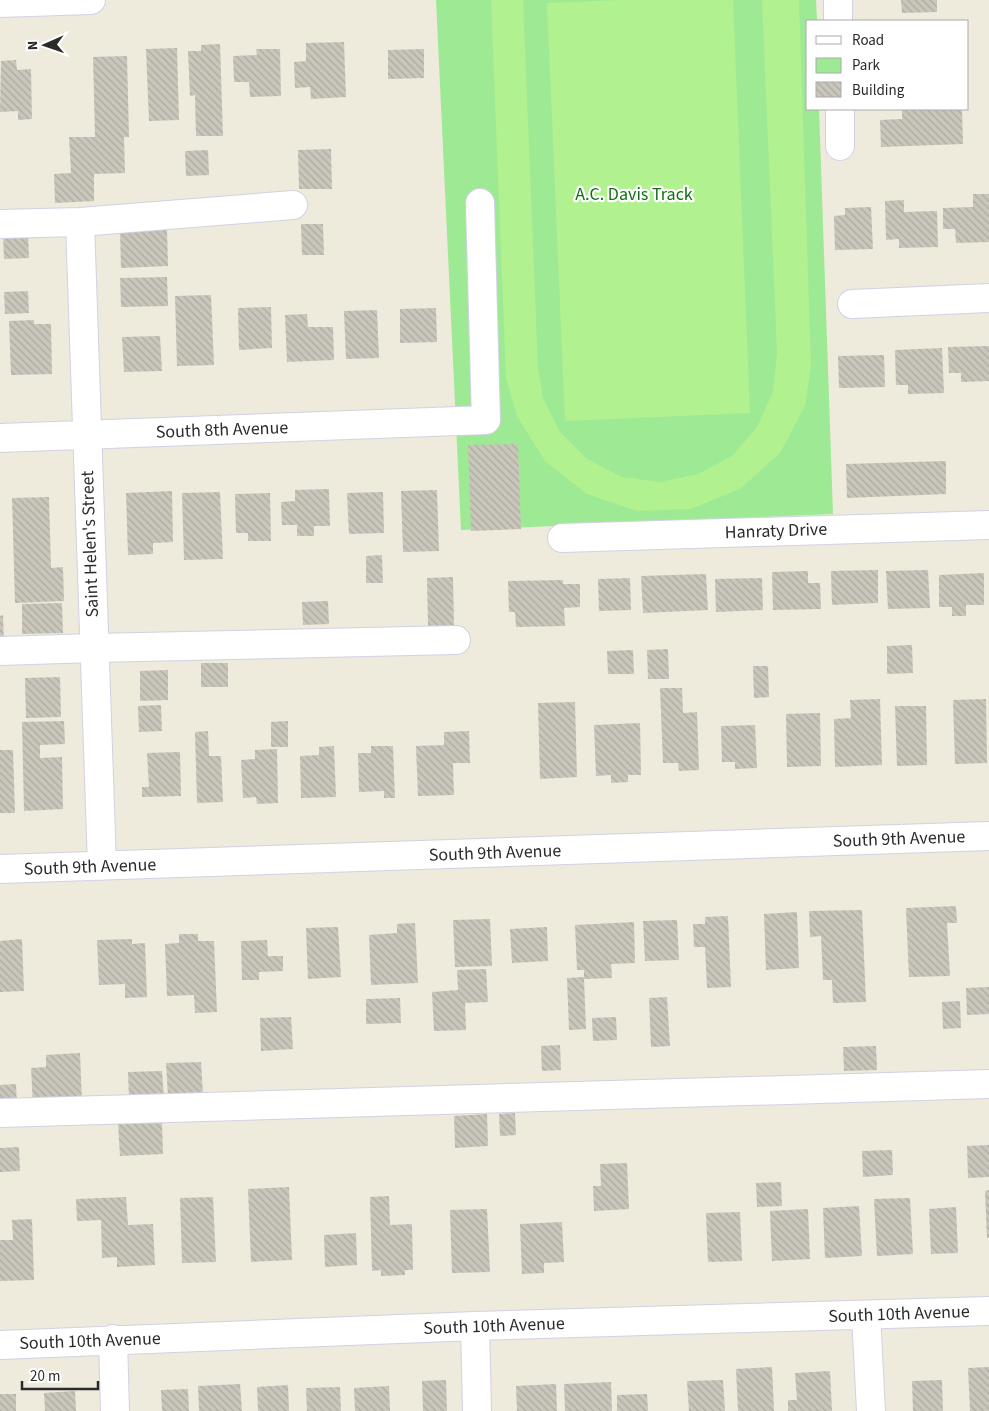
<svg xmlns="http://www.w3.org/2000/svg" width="989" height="1411" font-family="'Source Sans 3',sans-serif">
	<defs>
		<pattern id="building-back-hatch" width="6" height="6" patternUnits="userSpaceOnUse" patternTransform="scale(1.25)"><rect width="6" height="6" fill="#c9c7bb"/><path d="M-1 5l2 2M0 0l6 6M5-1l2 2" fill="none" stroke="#adaba1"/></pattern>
	</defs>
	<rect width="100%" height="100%" fill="#eeeadc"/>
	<!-- park -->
	<path fill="#9ee994" d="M436 0H816L817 21H808V109H819L833 514 461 530Z"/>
	<!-- pitch -->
	<path fill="#b1f18f" d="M491 0H523L538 368 543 398 560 432 587 459 622 477 660 482 698 474 732 456 757 427 773 392 777 352 762 0H799L811 366 805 406 780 453 740 489 691 509 637 511 587 494 545 461 517 416 506 378Z
		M620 0H733L750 413 565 421 547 3Z"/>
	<!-- building -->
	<path fill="url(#building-back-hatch)" d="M901 0H937V12L902 13Z
		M344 42 346 97 311 99 310 87 295 88 294 62 306 61V43Z
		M220 44 223 136H196L195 95 190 96 188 51H201V45Z
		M177 48 179 120 149 121 146 49Z
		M256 49H280L281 96 250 97 249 82H234L233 56 257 55Z
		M424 49V78L388 79V50Z
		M127 56 129 137H124L125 173 94 174V201L55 203 54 174 71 173 69 137H95L93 57Z
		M16 60 17 70 31 69 32 119 18 120V111L0 112 1 61Z
		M902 109H962L963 144 881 147 880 120 902 119Z
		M331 149 332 189H299L298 150Z
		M208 150 209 175 186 176 185 151Z
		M973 194H989V242L956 243 955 229H943V208L973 207Z
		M904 200V212L937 211 938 247 899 248V239L886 240 885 201Z
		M871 207 873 249 835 250 834 216 845 215V208Z
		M301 224H323L324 255H302Z
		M167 229 168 266 121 268 120 230Z
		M28 232 29 258 4 259 3 233Z
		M167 277 168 306 121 307 120 278Z
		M28 291 29 313 5 314 4 292Z
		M211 295 214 365 177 366 175 296Z
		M271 307 272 348 239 350 238 308Z
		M436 308 437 342 400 343V309Z
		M377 310 379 358 346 359 344 311Z
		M307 314 308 327H333L334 360 287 362 285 315Z
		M34 320V324H51L52 374 11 375 9 321Z
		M160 336 162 371 124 372 122 337Z
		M989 346V381L961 382V373H949L948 347Z
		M942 348 944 393 908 394V385H896L895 350Z
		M884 355 885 387 839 388 838 356Z
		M518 444 521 529 471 531 468 445Z
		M946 461V494L847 498 846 464Z
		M329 489 330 526H314V536H297V525H282L281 502 295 501V490Z
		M437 490 439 551 403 552 401 491Z
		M172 491 173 542 153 543V554L128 555 126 493Z
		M220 492 223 559 184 560 182 493Z
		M383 492 384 533 349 534 347 493Z
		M270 493 271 541H248V533H236L235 494Z
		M49 497 51 568 63 567 64 601 15 603 12 498Z
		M382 555 383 583H366V556Z
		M878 570V603L832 605 831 571Z
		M928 570 930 608 888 609 886 571Z
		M808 571V583H820L821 609 773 610 772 572Z
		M984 573V605H966V616H952V607H939V575Z
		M706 574 708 610 643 613 641 576Z
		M453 577 454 626H428L427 578Z
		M630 578 631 610 599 611 598 579Z
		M762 578 763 610 716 612 715 579Z
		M563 580V584H580V607L564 608 565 626 516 627 515 612H509L508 581Z
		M328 601 329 624 303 625 302 602Z
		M62 603 63 633 22 634V604Z
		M3 615 4 643 0 644V616Z
		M912 645 913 673 887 674V646Z
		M668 649 669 679H648L647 650Z
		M633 650 634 674H608L607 651Z
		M201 663H228V687H201Z
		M753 666H768L769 697 754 698Z
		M168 670V700L140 701V671Z
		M60 677 61 717 26 718 25 678Z
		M660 688H682L683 713 697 712 699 770 679 771 678 763H663Z
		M880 699 882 765 835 767 834 719 851 718 850 700Z
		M986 699 987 763 955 764 953 700Z
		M575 702 577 777 540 779 538 703Z
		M161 705 162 731 139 732 138 706Z
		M895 706H926L927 765 897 766Z
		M820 713 821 766 787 767 786 714Z
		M64 721 65 744 40 745V758L62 757 63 809 24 811 22 722Z
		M288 721V747H271V722Z
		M640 723 641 775H628V782L611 783V775L596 776 594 725Z
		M755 725 757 768 735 769V762H722L721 726Z
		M208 731 209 756H221L223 802 197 803 195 732Z
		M469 731 470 763H453L454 795 418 796 416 746 444 745V732Z
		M334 746 336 797 301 798 300 756 319 755V747Z
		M371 746H393L395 798H384V791L359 792 358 753H371Z
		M277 749 278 803 257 804 256 797 243 798 241 760 255 759V750Z
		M0 750H13L15 813H0Z
		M180 752 181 796 142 797V787H149L147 753Z
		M956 906 957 923H947L950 976 909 977 906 908Z
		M862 910 866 1002 833 1003 832 980H823L821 936 810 937 809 911Z
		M797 912 799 968 766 970 764 914Z
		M728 916 731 987 707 988 705 947H694L693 924H705V917Z
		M490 919 492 966 455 967 453 920Z
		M677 920 679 960 645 961 643 921Z
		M634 922 635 963 611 964 612 978 584 979 586 1029 569 1030 567 978 584 977V970H577L575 925Z
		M415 923 418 983 371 985 369 935 397 933V924Z
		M338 927 341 977 308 979 306 928Z
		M547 927 548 961 512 963 510 929Z
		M179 934H198V941H214L217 1012 195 1013 194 995 167 996 165 944 179 943Z
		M22 939 24 991 0 992V941Z
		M132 939V944L145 943 147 997 125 998V984L99 985 97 940Z
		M267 940 268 956H283V971L259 972V980H242L241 941Z
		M486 969 488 1002 465 1003 466 1030 434 1031 432 992 458 990 457 970Z
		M989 987V1014L967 1015 966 988Z
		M667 997 670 1046 651 1047 649 998Z
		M400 998 401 1023 366 1024V999Z
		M960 1001 961 1028 943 1029 942 1002Z
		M291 1017 293 1049 261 1051 260 1018Z
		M616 1017 617 1040 593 1041 592 1018Z
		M560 1045 561 1070 542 1071 541 1046Z
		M876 1046 877 1070 844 1071 843 1047Z
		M80 1053 82 1102 33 1105 31 1068 46 1067V1055Z
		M201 1062 203 1094 168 1096 166 1063Z
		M162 1071 164 1097 129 1099 128 1072Z
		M16 1084 17 1105 0 1106V1085Z
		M515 1113 516 1135 500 1136 499 1114Z
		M487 1114 488 1146 455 1148 454 1116Z
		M162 1122 163 1154 120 1156 118 1124Z
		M989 1145V1177L968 1178 967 1146Z
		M19 1147 20 1171 0 1172V1148Z
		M892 1150 893 1175 863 1177 862 1151Z
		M627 1163 629 1209 594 1211 593 1186H601L600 1164Z
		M781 1182 782 1206 757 1207 756 1183Z
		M289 1187 292 1260 251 1262 248 1189Z
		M989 1190V1238H987L985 1191Z
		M389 1196 390 1225 412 1224 413 1270H405V1275L381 1276V1270L372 1271 370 1197Z
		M126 1197 128 1225 153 1224 155 1265 117 1267V1257L102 1258 101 1220 77 1221 76 1199Z
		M213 1197 216 1262 182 1263 180 1198Z
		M910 1198 913 1254 877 1256 874 1199Z
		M859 1206 862 1256 825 1258 823 1208Z
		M956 1207 958 1253 931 1254 929 1209Z
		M487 1209 490 1272 452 1273 450 1210Z
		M808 1209 810 1259 772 1261 770 1211Z
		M740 1212 742 1261 708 1262 706 1213Z
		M32 1219 34 1280 0 1281V1240H13L12 1220Z
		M562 1222 564 1262 544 1263V1273L522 1274 520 1224Z
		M356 1233 357 1265 325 1267 324 1235Z
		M772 1367 774 1411H738L736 1369Z
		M989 1367V1411H970L968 1368Z
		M830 1371 832 1411H788V1400H797L795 1373Z
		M446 1380 447 1411H423L422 1381Z
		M723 1380 725 1411H689L687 1381Z
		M942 1380 943 1411H913L912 1381Z
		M611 1382 612 1411H565L564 1384Z
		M240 1384 242 1411H199L198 1386Z
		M556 1384 557 1411H517L516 1386Z
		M288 1385 289 1411H258L257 1387Z
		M389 1386 390 1411H355L354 1388Z
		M340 1387 341 1411H307L306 1388Z
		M188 1389 189 1411H162L161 1390Z
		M75 1391 76 1411H45L44 1393Z
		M0 1394H16V1411H0Z
		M647 1394 648 1411H617V1395Z"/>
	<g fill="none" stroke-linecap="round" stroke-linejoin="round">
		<!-- minor casing -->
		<g stroke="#d2d1e5" stroke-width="30">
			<path id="minor" d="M838 0V21
				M0 3 91 0
				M840 109V146
				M80 222 102 866
				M0 224 80 222 293 205
				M852 304 989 298
				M0 438 486 420 480 203
				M562 538 989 525
				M0 651 94 648 456 640
				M0 869 989 836
				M0 1113 989 1084
				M866 1315 871 1411
				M475 1326 477 1411
				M113 1339 115 1411
				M0 1345 475 1326 989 1311"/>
		</g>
		<!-- minor -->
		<use href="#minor" stroke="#fff" stroke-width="28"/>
	</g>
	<g text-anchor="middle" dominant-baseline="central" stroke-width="4.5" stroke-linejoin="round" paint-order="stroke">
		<!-- park labels -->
		<g font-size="18" fill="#146f16" stroke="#fff">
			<text x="634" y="194">A.C. Davis Track</text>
		</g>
		<!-- street labels -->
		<g font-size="18" fill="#2b2b2b" stroke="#fff">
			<text transform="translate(222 430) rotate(-2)">South 8th Avenue</text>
			<text transform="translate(776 531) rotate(-2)">Hanraty Drive</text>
			<text transform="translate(90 544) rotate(-92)">Saint Helen's Street</text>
			<text transform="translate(899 839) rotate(-2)">South 9th Avenue</text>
			<text transform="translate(495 853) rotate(-2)">South 9th Avenue</text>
			<text transform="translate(90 867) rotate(-2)">South 9th Avenue</text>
			<text transform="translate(899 1314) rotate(-2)">South 10th Avenue</text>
			<text transform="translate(494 1326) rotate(-2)">South 10th Avenue</text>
			<text transform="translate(90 1341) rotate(-2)">South 10th Avenue</text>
		</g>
	</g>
	<!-- legend -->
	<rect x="806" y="20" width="162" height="90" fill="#ffffff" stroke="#aaaaaa"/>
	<rect x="816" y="36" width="25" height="8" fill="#ffffff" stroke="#aaaaaa"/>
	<text x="852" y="45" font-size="15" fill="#2b2b2b">Road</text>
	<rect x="816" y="58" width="25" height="15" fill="#9ee994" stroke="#aaaaaa"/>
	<text x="852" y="70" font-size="15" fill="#2b2b2b">Park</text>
	<rect x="816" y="82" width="25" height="15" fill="url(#building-back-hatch)" stroke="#aaaaaa"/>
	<text x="852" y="95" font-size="15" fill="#2b2b2b">Building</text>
	<!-- north arrow -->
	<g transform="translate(45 45) rotate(268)" stroke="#ffffff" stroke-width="4" paint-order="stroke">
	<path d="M0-4L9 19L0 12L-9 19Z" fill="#2b2b2b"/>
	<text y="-8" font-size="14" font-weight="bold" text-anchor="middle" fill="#2b2b2b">N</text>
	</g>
	<!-- scale -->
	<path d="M22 1381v8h76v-8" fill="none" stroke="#2b2b2b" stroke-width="2.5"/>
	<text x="30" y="1381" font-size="15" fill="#2b2b2b" stroke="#ffffff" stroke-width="4" paint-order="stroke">20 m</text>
</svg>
